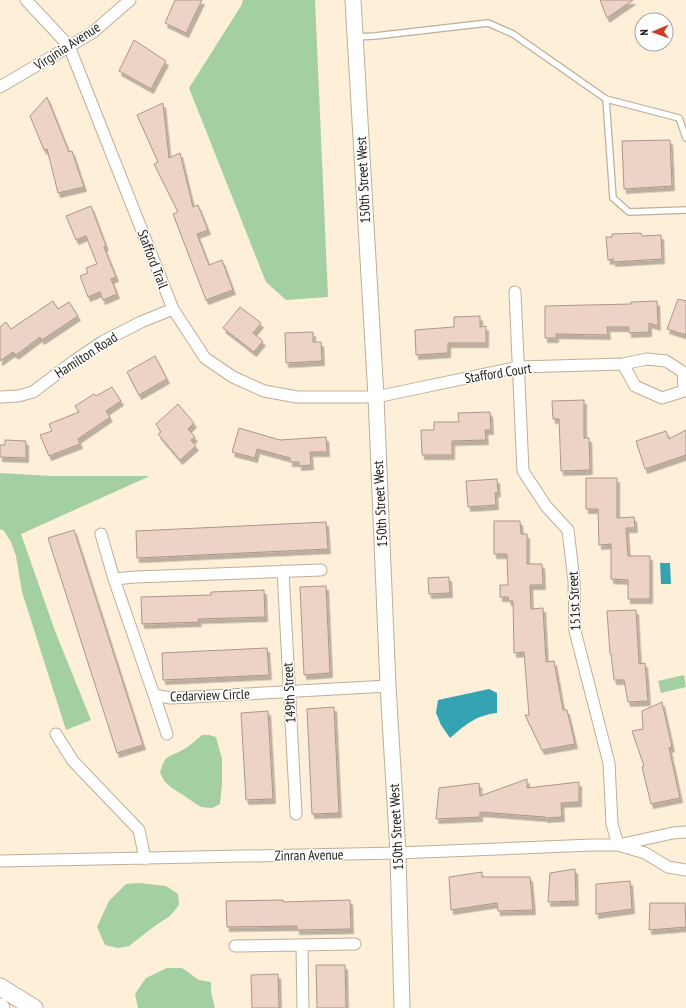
<svg xmlns="http://www.w3.org/2000/svg" width="686" height="1008" font-family="'PT Sans Narrow',sans-serif">
	<defs>
		<filter id="shadow"><feDropShadow dx="2.5" dy="4.5" stdDeviation="0" flood-color="#0004"/></filter>
	</defs>
	<rect width="100%" height="100%" fill="#fdefd8"/>
	<!-- green -->
	<path fill="#a4cfa3" d="M243 0H315L328 297 286 300 266 282 189 88 241 6Z
		M0 473 52 476H150L21 534 55 631 91 720 66 730 22 592 16 556 11 542 4 531 0 529Z
		M684 675 686 687 661 693 658 681Z
		M202 735H209L216 737 222 759V784L220 804 212 808 201 807 172 788 165 782 160 773C166 752 168 759 184 749 190 746 196 740 202 735Z
		M139 883 166 886 178 894 179 905 170 916 156 925 129 946 118 948 105 945 97 927 109 901 126 884Z
		M167 968H182L199 980 211 982V992L215 1008H138L135 994 146 978Z"/>
	<!-- water -->
	<path fill="#36a3b3" d="M660 563H670L671 584H661Z
		M489 689 497 693V713C474 716 467 724 450 738L441 725 436 713 438 700Z"/>
	<!-- building -->
	<path fill="#ecd3c5" stroke="#ad9689" filter="url(#shadow)" d="M175 0H202L186 33 165 23Z
		M600 0H633L607 18Z
		M134 40 166 61 151 89 119 71Z
		M47 97 69 152 72 151 84 187 58 193 47 149 44 150 30 116Z
		M163 103 169 158 180 153 193 207 198 205 208 230 197 234 209 265 222 260 233 290 206 300 173 214 178 212 154 164 158 162 137 115Z
		M670 140 672 186 624 189 622 141Z
		M91 206 106 246 104 247 116 277 111 279 117 294 103 300 100 292 88 297 80 276 88 273 86 268 97 264 86 236 76 240 66 216Z
		M641 233 642 236 661 235 662 259 613 262V259L608 260 606 237H612V234Z
		M678 299 686 301V335L667 329Z
		M53 301 58 309 69 302 78 316 42 340 40 337 16 355 13 352 0 361V327L6 322 11 329Z
		M657 301 658 326 649 323V332L629 333V327H607L608 335 556 334V338H545V306L631 304V302Z
		M240 307 261 323 253 333 263 341 254 352 223 328Z
		M480 316V327L486 326V343H448V353L416 355 415 330 454 327V317Z
		M313 332V342H321L322 361 286 363 285 333Z
		M155 356 167 379 139 395 127 372Z
		M112 387 121 401 106 411 110 417 78 439 80 444 49 456 40 435 52 431 49 424 79 412 75 406 94 394 96 396Z
		M584 400V438H589L590 470 561 471 559 419H553L552 401Z
		M178 404 194 423 188 429 195 437 191 440 196 446 180 460 158 434 161 432 156 424Z
		M490 412 491 430H485L486 440 452 441V455H422L421 430H434V422H459L458 413Z
		M239 428 280 440 326 437 327 452H310L311 465 299 466V462H290V458L257 449 255 458 232 452Z
		M686 430V455L645 469 636 441 666 431 669 439Z
		M5 440 26 441V458L0 457V445H5Z
		M586 478H617V518L634 517 635 528H626L628 556H650V599H628V580L611 579V544L599 545 598 509H586Z
		M497 479 498 492 495 493 496 505 468 507 466 481Z
		M494 521H520L521 534H527V564H542L543 585H530L531 609 543 608 546 662 554 661 563 710H567L575 744 542 750 525 715H529L524 652 514 653 513 601H509L508 597H500V585H508L507 554H494Z
		M326 522 328 549 137 558 136 531Z
		M74 530 143 745 117 753 48 538Z
		M449 577 450 593 429 594 428 578Z
		M326 586 330 673 304 675 300 587Z
		M264 590 265 617 198 619 199 622 142 624 141 597 211 595V592Z
		M636 610 639 664 645 663 648 701 628 702 624 680H614L611 654H610L607 611Z
		M267 648 269 675 163 680 162 653Z
		M662 702 672 747 669 748 680 798 651 804 642 767 644 766 632 731 643 729 642 711Z
		M334 707 339 813 312 814 307 709Z
		M268 711 273 799 246 800 241 713Z
		M527 779V788L579 782V802L561 803 562 817 545 818V817L480 812V817L436 819 439 788 479 783 480 796Z
		M575 869 576 901 548 902 550 873Z
		M482 872V877H530L533 910 498 911 497 903 451 910 449 877Z
		M630 881 632 909 596 914V884Z
		M283 900V902L350 900 351 929 297 930V926L227 927 226 901Z
		M650 903H685L686 927 649 930Z
		M316 965H345L346 1008H317Z
		M278 974 279 1008H252L251 975Z"/>
	<g fill="none" stroke-linecap="round" stroke-linejoin="round">
		<!-- lane casing -->
		<g stroke="#bdaf9a" stroke-width="8">
			<path id="lane" d="M356 37 375 36 488 23 513 34 606 99 679 118 686 138
				M606 99 613 198 629 212 686 210"/>
		</g>
		<!-- street casing -->
		<g stroke="#bdaf9a" stroke-width="13">
			<path id="street" d="M26 0 69 46 173 309 205 358 233 377 264 391 297 397H376L519 367 623 364 635 386 662 398 684 391 683 372 666 361 647 359 623 364
				M0 87 92 33 130 0
				M515 292 523 471 546 506 568 530 574 581 575 631 609 763 612 824 618 845
				M0 397 18 396 33 392 74 361 102 342 141 322 173 309
				M101 534 114 579
				M321 570 136 577 114 579 154 695 171 698 192 697 388 686
				M283 571 296 814
				M154 695 167 734
				M56 734 73 761 139 830 145 859
				M618 845 645 853 668 867 686 870
				M0 861 398 853 592 845H618L673 833 686 832
				M302 945 303 1008
				M235 946 355 944"/>
		</g>
		<!-- secondary casing -->
		<g stroke="#bdaf9a" stroke-width="17">
			<path id="secondary" d="M353 0 376 397 388 686 398 853 402 1008"/>
		</g>
		<!-- primary casing -->
		<g stroke="#bdaf9a" stroke-width="19">
			<path id="primary" d="M0 987 34 1008
				M0 1007 1 1008"/>
		</g>
		<!-- lane -->
		<use href="#lane" stroke="#fff" stroke-width="5.5"/>
		<!-- street -->
		<use href="#street" stroke="#fff" stroke-width="11"/>
		<!-- secondary -->
		<use href="#secondary" stroke="#fff" stroke-width="15"/>
		<!-- primary -->
		<use href="#primary" stroke="#fff" stroke-width="17"/>
	</g>
	<g text-anchor="middle" dominant-baseline="central" stroke-width="3" stroke-linejoin="round" paint-order="stroke">
		<!-- street labels -->
		<g font-size="14" fill="#221d15" stroke="#fefefe">
			<text transform="translate(67 46) rotate(-33)">Virginia Avenue</text>
			<text transform="translate(363 180) rotate(-93)">150th Street West</text>
			<text transform="translate(153 259) rotate(69)">Stafford Trail</text>
			<text transform="translate(86 355) rotate(-33)">Hamilton Road</text>
			<text transform="translate(498 373) rotate(-9)">Stafford Court</text>
			<text transform="translate(380 504) rotate(-93)">150th Street West</text>
			<text transform="translate(574 601) rotate(-93)">151st Street</text>
			<text transform="translate(289 693) rotate(-93)">149th Street</text>
			<text transform="translate(210 695) rotate(-2)">Cedarview Circle</text>
			<text transform="translate(396 827) rotate(-93)">150th Street West</text>
			<text transform="translate(309 855) rotate(-1)">Zinran Avenue</text>
		</g>
	</g>
	<!-- north arrow -->
	<g transform="translate(654 32) rotate(268)"><circle r="19" fill="#fefefe" stroke="#a6a4a1"/>
	<path d="M0-3L7 15L0 10L-7 15Z" fill="#cb3f29"/>
	<text y="-6" font-size="11" font-weight="bold" text-anchor="middle" fill="#221d15">N</text>
	</g>
</svg>
